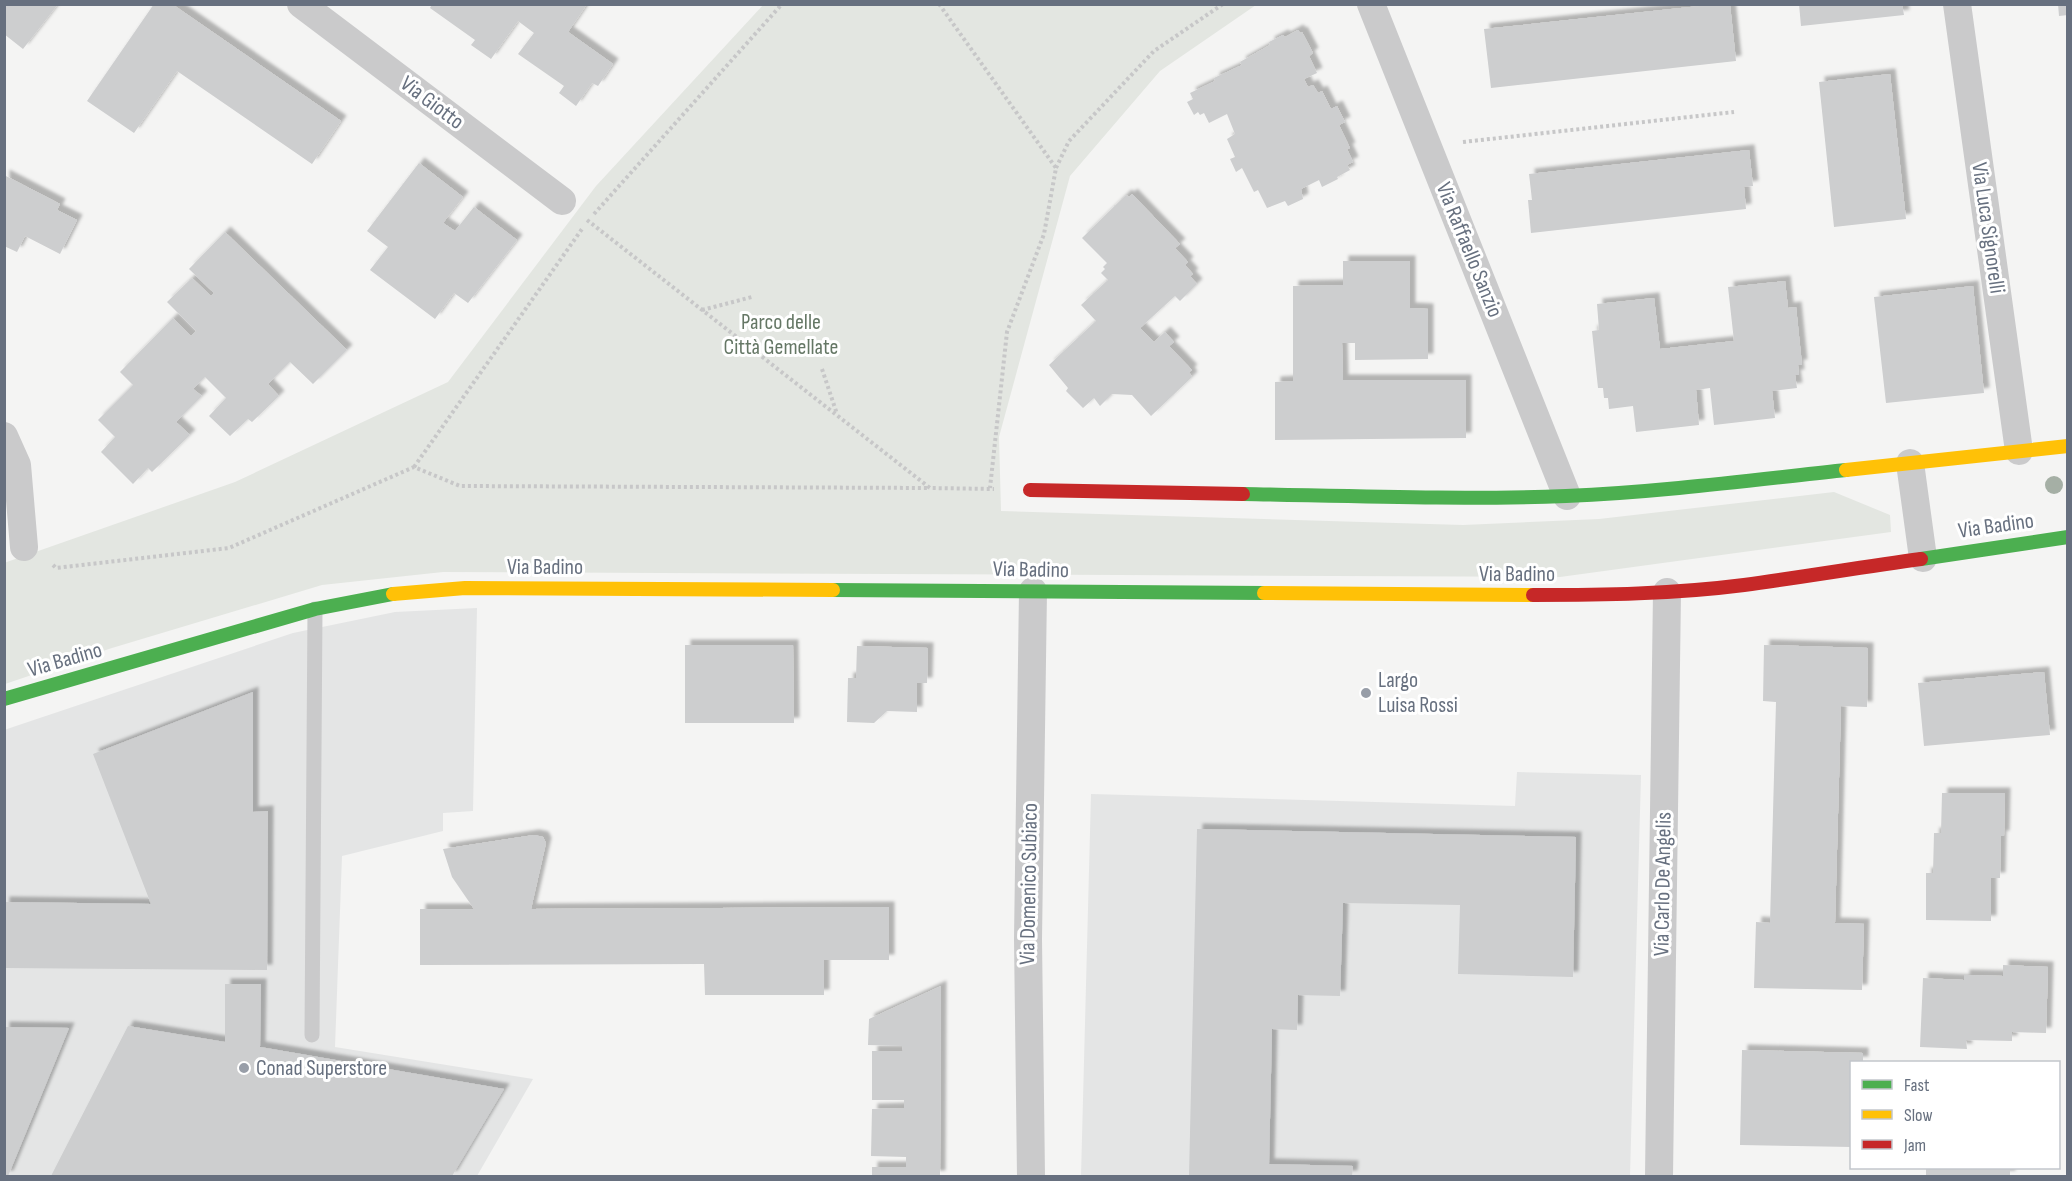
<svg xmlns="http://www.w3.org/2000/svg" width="2072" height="1181" font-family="'Sofia Sans Condensed',sans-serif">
	<defs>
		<filter id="shadow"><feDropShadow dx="5.5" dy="-5.5" stdDeviation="1.5" flood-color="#0004"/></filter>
	</defs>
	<rect width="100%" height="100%" fill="#f4f4f3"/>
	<!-- built -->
	<path fill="#e4e5e5" d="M477 608 473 811 443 813V831L342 856 335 1047 533 1079 477 1176H5L4 730 293 633 395 612Z
		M1517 772 1641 775 1630 1176H1081L1091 794 1515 806Z"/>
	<!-- green -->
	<path fill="#e3e6e1" d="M764 4 1256 5 1160 71 1070 176 999 437 1001 511 1463 525 1599 519 1834 492 1890 515 1891 532 1560 577 443 572 322 585 112 648 5 684 4 563 235 482 448 382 596 186Z"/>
	<!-- building -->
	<path fill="#cdcecf" filter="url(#shadow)" d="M4 4H58L23 49 4 34Z
		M154 4H172L341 121 312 164 177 71 134 133 87 101Z
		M432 4H587L568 32 613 64 598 86 592 83 576 106 559 93 564 86 518 54 534 33 518 21 491 59 471 45 475 40 430 8Z
		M1799 4H1902L1904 15 1801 26Z
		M2058 4H2068V15L2059 16Z
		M1709 5H1730L1736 61 1491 88 1484 29Z
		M1298 30 1300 33 1302 32 1313 53 1309 56 1317 73 1304 79 1308 87 1313 85 1318 93 1322 91 1331 109 1337 106 1345 122 1339 125 1350 148 1347 149 1353 162 1347 165 1350 170 1337 177 1338 179 1322 187 1319 180 1301 189 1303 199 1288 206 1285 201 1267 208 1258 190 1254 192 1242 168 1236 172 1230 159 1235 157 1227 139 1235 134 1227 114 1209 123 1204 113 1200 115 1198 112 1194 115 1187 102 1193 99 1190 93 1215 81 1214 78 1242 65 1240 62 1270 45 1269 42 1283 35 1285 37Z
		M1890 74 1906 219 1834 227 1819 82Z
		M1749 150 1753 186 1744 187 1746 209 1531 233 1528 200H1532L1529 174Z
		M419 163 463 197 443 223 455 231 474 207 517 240 468 303 454 293 435 319 370 270 388 247 367 231Z
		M4 175 60 204 57 210 77 220 60 254 25 236 17 252 4 246Z
		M1132 194 1180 244 1175 248 1188 262 1185 265 1193 274 1190 276 1197 284 1180 301 1175 296 1140 328 1154 342 1165 332 1174 342 1169 346 1192 370 1189 372 1192 377 1151 416 1132 395 1112 394 1100 406 1094 398 1083 408 1066 391 1068 388 1049 365 1096 321 1081 305 1108 280 1101 273 1105 269 1103 267 1107 263 1082 238 1126 195 1129 197Z
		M225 232 347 350 313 384 290 362 268 384 279 396 252 422 248 419 230 436 209 416 226 398 205 377 193 389 202 396 176 422 190 435 152 472 148 468 133 484 101 452 115 437 98 420 133 385 120 372 173 318 191 336 196 331 167 302 192 278 211 296 214 293 189 269Z
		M1343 261H1410V308L1428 309V359L1355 360V343H1342L1343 380H1466V438L1275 440V382L1293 381V286L1343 285Z
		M1785 281 1788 308 1796 307 1802 365H1798L1799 375H1795L1797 388 1772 391 1775 418 1714 425 1710 388 1696 390 1699 425 1636 432 1633 406 1609 409 1608 398H1604L1603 388H1598L1592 331 1599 330 1597 304 1654 298 1660 349 1734 341 1728 287Z
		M1973 286 1984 393 1886 403 1874 297Z
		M685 645H793L794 723H685Z
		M1764 645 1868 648 1867 707 1841 706 1835 923 1864 924 1862 990 1754 988 1756 922 1770 923 1776 702 1763 701Z
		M857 646 928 648 927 683H917V712L887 711 874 723 847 722 848 678H856Z
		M2044 672 2050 735 1924 746 1918 683Z
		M253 692V812L268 811 267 970 4 968V902L151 904 93 754Z
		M1942 793H2005L2004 836H2001L2000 878H1991V921L1926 920V873H1933L1934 833H1941Z
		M1197 829 1576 837 1573 977 1458 974 1460 905 1343 903 1340 996 1298 995 1297 1030 1272 1029 1269 1164 1353 1166 1352 1176H1189Z
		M534 835 543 837 546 843 531 909 889 907V960H824V995H705L704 964 420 965V909H474L452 877 443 849Z
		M2003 965 2048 967 2046 1033 2012 1032V1041L1966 1040 1967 1049 1920 1047 1923 978 1964 980V975L2003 976Z
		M225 984H261L260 1047 504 1089 452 1176H51L128 1026 225 1042Z
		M941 986 940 1176H872V1167H906V1157L871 1156 872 1109 904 1108V1100H872V1051H903L902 1046 868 1045 869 1019Z
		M4 1027 69 1028 8 1176H4Z
		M1742 1050 1863 1053V1062H1852V1147L1740 1145Z
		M1926 1168H2010V1176H1926Z"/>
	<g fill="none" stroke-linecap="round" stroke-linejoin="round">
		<!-- path -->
		<path stroke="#c7c7c8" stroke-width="4" stroke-dasharray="3 3" stroke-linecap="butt" d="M939 4 1056 168 1044 234 1007 332 990 488
			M1463 142 1734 112
			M1056 168 1069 141 1154 51 1223 4
			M594 214 782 4
			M587 220 930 488 994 489
			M702 310 752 297
			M822 369 837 414
			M414 467 582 229
			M53 565 56 568 229 548 414 467 460 486 930 488"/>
		<!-- lane -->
		<path stroke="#cacacb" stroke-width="15" d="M312 1035 315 609"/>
		<!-- street -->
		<path stroke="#cacacb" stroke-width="28" d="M301 4 562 201
			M1371 4 1567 496
			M1957 4 2019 451
			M4 436 17 465 24 547
			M1910 463 1923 558
			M1031 1176 1028 939 1033 591
			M1659 1176 1667 592"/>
		<!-- fast -->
		<path stroke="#4caf50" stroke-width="14" d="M1243 494C1351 496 1458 500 1566 496 1659 492 1753 480 1846 470
			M1921 559 2068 537
			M833 590 1264 593
			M4 699 315 609 393 594"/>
		<!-- slow -->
		<path stroke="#ffc107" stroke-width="14" d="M1846 470 2068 446
			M1264 593 1533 595
			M393 594 465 588 833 590"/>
		<!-- jam -->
		<path stroke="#c62828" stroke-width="14" d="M1030 490 1243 494
			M1533 595C1603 595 1674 594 1744 585 1803 577 1862 567 1921 559"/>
	</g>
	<!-- trees -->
	<circle fill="#a5afa5" cx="2054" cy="485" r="9"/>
	<!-- markers -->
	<g fill="#989ea8" stroke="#fff" stroke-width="2">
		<circle cx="1366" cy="693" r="6"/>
		<circle cx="244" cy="1068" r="6"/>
	</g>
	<g text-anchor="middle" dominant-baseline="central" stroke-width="6" stroke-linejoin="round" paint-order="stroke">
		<!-- street labels -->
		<g font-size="22" fill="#67707f" stroke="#fff">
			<text transform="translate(432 103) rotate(37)">Via Giotto</text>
			<text transform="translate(1988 228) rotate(82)">Via Luca Signorelli</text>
			<text transform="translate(1469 250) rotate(68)">Via Raffaello Sanzio</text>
			<text transform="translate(1996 526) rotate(-8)">Via Badino</text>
			<text x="545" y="567">Via Badino</text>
			<text transform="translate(1031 570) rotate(1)">Via Badino</text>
			<text x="1517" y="574">Via Badino</text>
			<text transform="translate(65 660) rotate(-16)">Via Badino</text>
			<text transform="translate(1029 884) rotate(-89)">Via Domenico Subiaco</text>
			<text transform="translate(1663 884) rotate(-89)">Via Carlo De Angelis</text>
		</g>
		<!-- park labels -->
		<g font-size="22" fill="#657765" stroke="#fff">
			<text x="781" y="322">Parco delle<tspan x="781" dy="25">Città Gemellate</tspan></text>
		</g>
		<!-- poi labels -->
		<g font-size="22" fill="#67707f" stroke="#fff" text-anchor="start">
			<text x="1378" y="680">Largo<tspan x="1378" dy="25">Luisa Rossi</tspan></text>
			<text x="256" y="1068">Conad Superstore</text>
		</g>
	</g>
	<!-- border -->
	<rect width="2072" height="1181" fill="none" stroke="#67707f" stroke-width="12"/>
	<!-- legend -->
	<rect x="1850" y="1061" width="210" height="108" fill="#ffffff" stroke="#c2c6cc" stroke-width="1.5"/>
	<rect x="1862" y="1080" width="30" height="9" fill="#4caf50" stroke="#c2c6cc" stroke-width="1.5"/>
	<text x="1904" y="1091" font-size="18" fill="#67707f">Fast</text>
	<rect x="1862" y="1110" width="30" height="9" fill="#ffc107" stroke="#c2c6cc" stroke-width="1.5"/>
	<text x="1904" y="1121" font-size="18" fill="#67707f">Slow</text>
	<rect x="1862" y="1140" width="30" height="9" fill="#c62828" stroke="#c2c6cc" stroke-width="1.5"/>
	<text x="1904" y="1151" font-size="18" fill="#67707f">Jam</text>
</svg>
